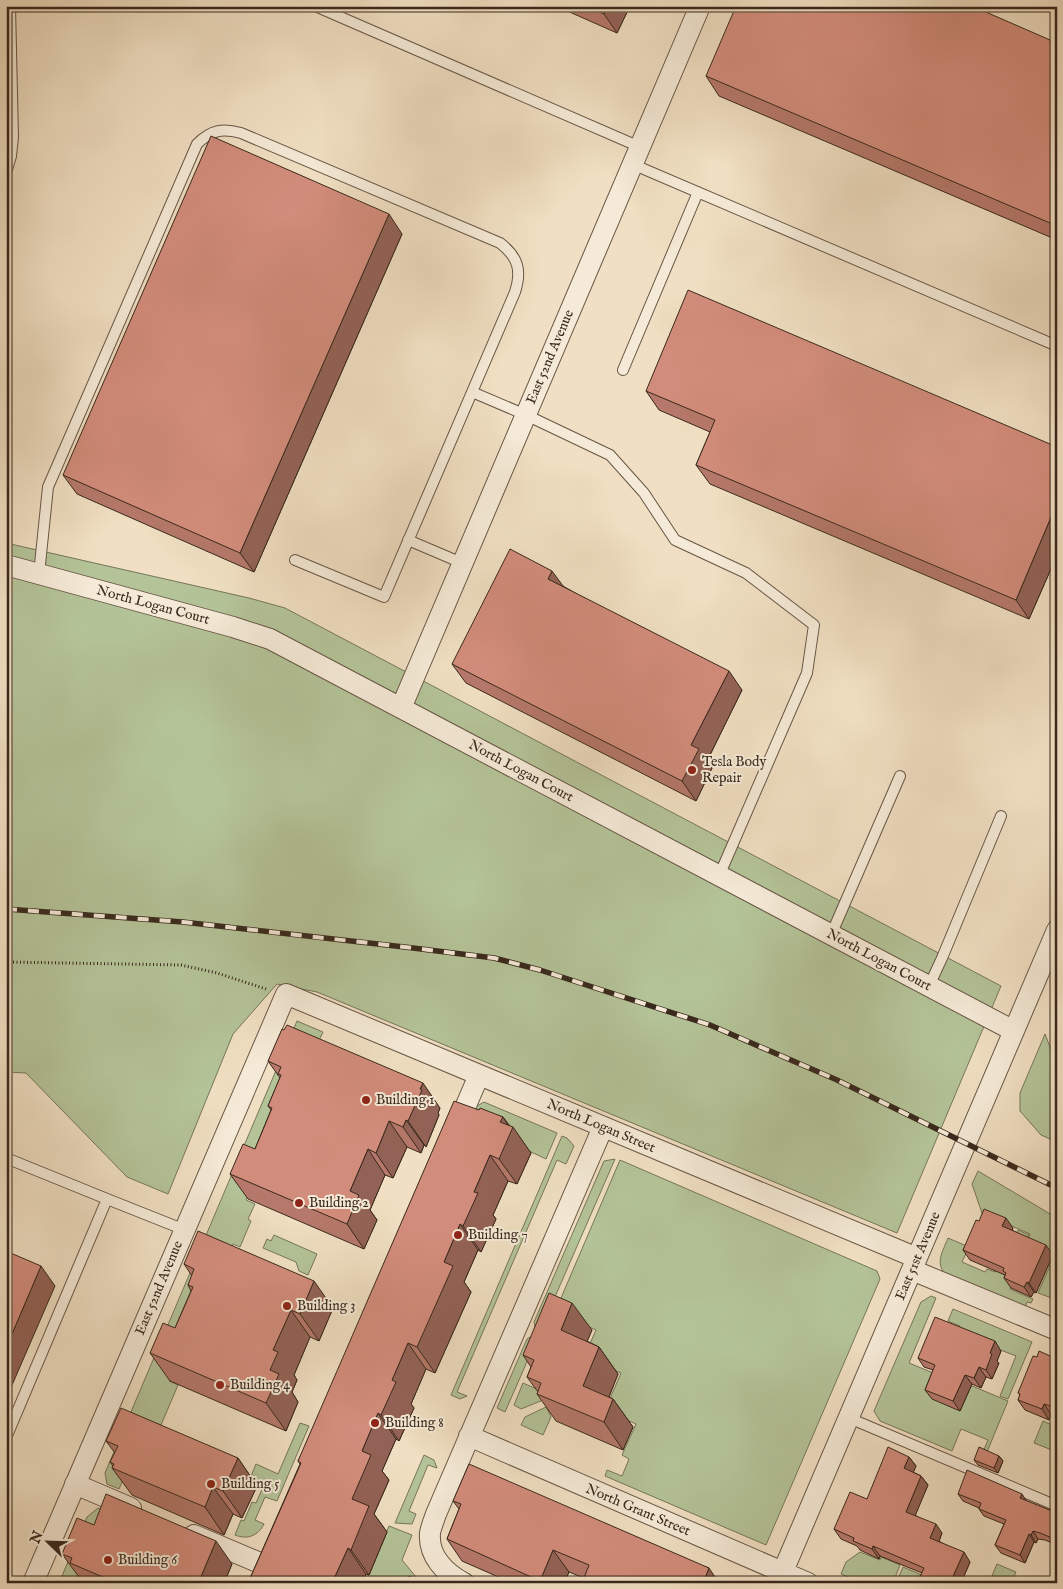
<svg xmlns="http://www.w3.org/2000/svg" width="1063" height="1589" font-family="'IM FELL English',serif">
	<rect width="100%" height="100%" fill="#f0dfc2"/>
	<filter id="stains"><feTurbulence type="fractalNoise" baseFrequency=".004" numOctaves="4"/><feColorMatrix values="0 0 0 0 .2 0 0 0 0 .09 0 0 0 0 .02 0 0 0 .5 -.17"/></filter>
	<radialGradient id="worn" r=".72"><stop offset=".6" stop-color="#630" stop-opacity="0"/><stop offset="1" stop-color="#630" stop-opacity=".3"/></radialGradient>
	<!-- green -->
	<path fill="#b4c398" stroke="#76765a" d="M6 543 249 598 285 608 1001 986 897 1233 317 992 277 984 233 1034 168 1194 127 1177 26 1073 6 1072Z
		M297 1021 323 1032 266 1153 246 1200 255 1204 248 1219 251 1221 240 1247 233 1244 190 1332 169 1381 178 1385 161 1425 156 1423 150 1438 127 1471 119 1489 107 1484 105 1473Z
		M1045 1034 1057 1065V1142L1041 1135 1020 1111V1093Z
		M484 1102 557 1133 546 1159 470 1123 477 1106Z
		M562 1136 567 1138 574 1146 566 1164 557 1160 457 1392 467 1396 460 1399 451 1395Z
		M615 1159 541 1329 535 1327 534 1322 604 1161Z
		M620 1160 877 1271 880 1279 766 1545 605 1476 607 1470 622 1476 629 1459 622 1455 636 1424 605 1410 621 1373 584 1357 596 1330 555 1312Z
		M978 1171 1057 1218V1300L1038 1293 1055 1254 1027 1241 1030 1234 989 1216H983L972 1184Z
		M1018 1230 1029 1235 1008 1281 1012 1283 1010 1289 1033 1299 1031 1303 1027 1302 1025 1308 945 1274C935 1262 943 1251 948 1238L969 1247 962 1262 985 1272 987 1269 995 1272 1006 1248 1010 1249Z
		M274 1235 317 1254 308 1275 299 1271 296 1262 263 1248 267 1239 271 1241Z
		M931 1296 936 1298 909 1363 950 1380 965 1383 1008 1401 987 1452 984 1450 988 1440 961 1429 952 1451 880 1421 874 1411 921 1302Z
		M953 1309 1032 1342 1008 1399 1000 1396 1016 1356 957 1333 960 1326 948 1321Z
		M530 1337 537 1339 505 1412 497 1408 527 1339Z
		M523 1383 539 1390 543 1400 521 1409 514 1405Z
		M546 1407 551 1417 543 1435 521 1425 525 1417Z
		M1057 1414V1452L1034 1443 1043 1421 1052 1425Z
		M300 1423 309 1426 277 1501 265 1497 255 1520 264 1524C258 1536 247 1540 235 1535L241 1520 244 1521 252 1502 256 1503 263 1487 249 1481 256 1464 278 1474Z
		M424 1455 434 1460 437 1468 428 1465 409 1511 416 1514 412 1524 395 1523Z
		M98 1508 106 1511 77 1578 86 1583H59L87 1517Z
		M389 1526 412 1535 402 1560 421 1583H365Z
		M860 1552 880 1560 881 1557 900 1565 893 1583H862L841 1574 846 1562Z
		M997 1564 1016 1572 1011 1583H989Z
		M903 1567 924 1576 922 1583H896Z"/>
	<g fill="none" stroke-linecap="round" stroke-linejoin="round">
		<!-- service casing -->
		<g stroke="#675646" stroke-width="12">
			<path id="service" d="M315 6 640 147
				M1054 6 1057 7
				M632 164 1057 346
				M6 173 11 156 13 137 10 6
				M623 370 698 192
				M472 392 526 415 610 455 644 493 675 540 746 573 814 625 807 673 719 876
				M408 540 462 563
				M39 574 48 487 197 144C211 130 222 128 241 133L500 243C518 257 522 270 515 292L384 597 295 560
				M831 935 900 776
				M929 986 942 958 1001 816
				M6 1158 107 1199
				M849 1418 1057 1506
				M6 1438 107 1199 185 1230"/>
		</g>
		<!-- minor casing -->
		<g stroke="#675646" stroke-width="22">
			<path id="minor" d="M6 565 233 627 270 639 1014 1031
				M401 708 700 6
				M455 1131 479 1075
				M912 1270 1057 1330
				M469 1436 808 1583
				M75 1484 131 1508
				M194 1535 267 1566
				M33 1583 286 994 917 1258
				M464 1583C445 1573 428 1556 430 1533 431 1527 434 1520 436 1514L603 1127
				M778 1583 1057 930"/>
		</g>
		<!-- path -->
		<path stroke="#39291d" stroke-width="3" stroke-dasharray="1 2.5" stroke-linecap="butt" d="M6 962 181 965 217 973 266 989"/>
		<!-- service -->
		<use href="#service" stroke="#f5ead7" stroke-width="10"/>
		<!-- minor -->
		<use href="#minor" stroke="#f5ead7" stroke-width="20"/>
		<!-- rail casing -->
		<g stroke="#39291d" stroke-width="5.5">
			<path id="rail" d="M6 909 183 922 413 948 494 958 540 970 710 1025 837 1080 1057 1188"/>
		</g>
		<!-- rail -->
		<use href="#rail" stroke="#f5ead7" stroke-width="4" stroke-dasharray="11" stroke-linecap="butt"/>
	</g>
	<!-- wall -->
	<path fill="#b5786a" stroke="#39291d" d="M556 6H630L617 33Z
		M1057 43V240L719 96 706 76Z
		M402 234 254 572 77 494 63 475Z
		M646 391 1057 447V555L1029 619 710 484 696 465 710 432 659 410Z
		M563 586 742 690 707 761 712 768 696 801 466 683 452 664Z
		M268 1061 440 1108 438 1113 439 1115 426 1147 424 1145 421 1153 407 1147 393 1178 385 1175 370 1210 377 1220 364 1249 248 1199 230 1174 255 1149 271 1110 268 1106 280 1078Z
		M479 1110 503 1117 531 1153 517 1184 508 1181 493 1215 496 1219 481 1252 478 1250 464 1282 471 1292 435 1373 426 1369 411 1404 414 1408 399 1441 396 1439 382 1471 389 1480 374 1514 387 1532 369 1575 366 1574 362 1583H248L300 1464 298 1461Z
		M979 1221 1013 1228 1012 1230 1053 1255 1036 1293 1034 1292 1031 1297 1011 1288 1004 1278 1005 1275 970 1260 963 1250Z
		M184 1264 333 1308 319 1341 310 1337 294 1375 297 1380 292 1392 298 1402 286 1431 170 1381 150 1353 175 1328 191 1291 188 1285 192 1276Z
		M592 1330 587 1341 599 1347 618 1374 609 1397 613 1399 633 1427 623 1450 556 1421 537 1394 538 1392 527 1377 531 1367 523 1355Z
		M1001 1351 997 1361 999 1363 992 1379 986 1377 981 1388 972 1384 960 1411 932 1399 925 1390 933 1370 924 1367 918 1358Z
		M1037 1357 1057 1359V1415L1051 1414 1049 1420 1025 1410 1018 1400 1020 1395 1018 1393Z
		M106 1441 238 1458 257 1486 242 1518 233 1514 224 1535 132 1495 112 1468 113 1466 110 1462 115 1453Z
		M999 1456 1003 1461 998 1473 978 1465 974 1460Z
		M909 1457 916 1466 913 1472 921 1476 928 1485 915 1515 942 1533 939 1541 970 1562 961 1583H922L919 1579 922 1573 880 1556 879 1559 860 1550 857 1546 841 1539 834 1529 867 1499Z
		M958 1494 1026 1501 1057 1513V1545L1045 1540 1038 1539 1036 1543 1034 1542 1025 1563 1001 1553 995 1545 1004 1524 984 1516 979 1509V1508L963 1501Z
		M453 1501 709 1568 584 1578 569 1572 564 1583H512L462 1561 447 1539 459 1509Z
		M94 1525 232 1564 224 1583H84L81 1578 79 1577 62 1554Z"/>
	<!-- shaded-wall -->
	<path fill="#936256" stroke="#39291d" d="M607 6H630L617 33 604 14Z
		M389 214 402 234 254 572 240 553Z
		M1057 503V555L1029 619 1016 600Z
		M552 571 566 590 548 579Z
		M729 671 742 690 707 761 712 768 696 801 682 781 691 745Z
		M423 1083 440 1108 438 1113 439 1115 426 1147 408 1121Z
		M503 1117 511 1130 513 1127 531 1153 517 1184 499 1159 500 1122Z
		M406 1120 424 1145 421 1153 403 1127Z
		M389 1121 407 1147 393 1178 376 1153Z
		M368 1149 385 1175 370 1210 377 1220 364 1249 347 1224 350 1191Z
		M490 1155 508 1181 493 1215 496 1219 481 1252 463 1226 474 1192Z
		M1006 1218 1013 1228 1009 1236 1002 1226Z
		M460 1224 478 1250 464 1282 471 1292 435 1373 417 1347 444 1262Z
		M1046 1245 1053 1255 1036 1293 1029 1283Z
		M41 1266 55 1286 6 1399V1348Z
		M314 1281 333 1308 319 1341 300 1314Z
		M1027 1282 1034 1292 1031 1297 1024 1287Z
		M572 1303 592 1330 580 1358 561 1330Z
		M291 1310 310 1337 294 1375 297 1380 292 1392 298 1402 286 1431 266 1403 273 1350Z
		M995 1341 1001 1351 997 1361 999 1363 992 1379 986 1370 990 1353Z
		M408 1343 426 1369 411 1404 414 1408 399 1441 381 1415 392 1380Z
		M599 1347 618 1374 602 1414 583 1386Z
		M979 1367 986 1377 981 1388 974 1378Z
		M965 1375 972 1384 960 1411 953 1401Z
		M613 1399 633 1427 623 1450 604 1422Z
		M1044 1404 1051 1414 1049 1420 1042 1409Z
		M378 1413 396 1439 382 1471 389 1480 374 1514 387 1532 369 1575 351 1550 352 1499 362 1451Z
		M999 1456 1003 1461 998 1473 994 1468Z
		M909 1457 916 1466 911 1478 904 1468Z
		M238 1458 257 1486 242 1518 223 1491Z
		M921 1476 928 1485 913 1521 906 1512Z
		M213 1487 233 1514 224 1535 205 1507Z
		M1022 1494 1027 1502 1020 1498Z
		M936 1524 942 1533 937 1547 930 1538Z
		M1033 1531 1038 1539 1036 1543 1031 1535Z
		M1029 1534 1034 1542 1025 1563 1020 1555Z
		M216 1541 232 1564 224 1583H202L200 1579Z
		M873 1546 880 1556 879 1559 872 1549Z
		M348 1548 366 1574 362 1583H332Z
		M553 1550 569 1572 564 1583H542L540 1581Z
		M964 1552 970 1562 961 1583H950Z
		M709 1568 719 1583H703Z"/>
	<!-- building -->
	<path fill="#d28c7b" stroke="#39291d" d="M586 6H607L604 14Z
		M736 6H972L1057 43V226L706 76Z
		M211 136 389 214 240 553 63 475Z
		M688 290 1057 447V503L1016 600 696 465 715 420 646 391Z
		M510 549 552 571 548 579 729 671 691 745 699 749 682 781 452 664Z
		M287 1025 423 1083 420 1089 422 1090 408 1121 406 1120 403 1127 389 1121 376 1153 368 1149 350 1191 359 1195 347 1224 230 1174 243 1144 255 1149 272 1108 268 1106 281 1075 278 1074 281 1067 268 1061 282 1029 284 1030Z
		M454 1101 479 1110 480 1108 503 1117 500 1122 513 1127 499 1159 490 1155 474 1192 478 1193 463 1226 460 1224 444 1262 453 1266 417 1347 408 1343 392 1380 396 1382 381 1415 378 1413 362 1451 371 1455 352 1499 369 1506 351 1550 348 1548 332 1583H248L301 1463 298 1461Z
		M984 1209 1006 1218 1002 1226 1046 1245 1029 1283 1027 1282 1024 1287 1004 1278 1006 1273 1003 1271 1004 1268 963 1250 976 1220 979 1221Z
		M198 1231 314 1281 300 1314 291 1310 273 1350 278 1352 270 1370 279 1374 266 1403 150 1353 163 1323 175 1328 193 1287 188 1285 194 1269 184 1264Z
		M6 1251 41 1266 6 1348Z
		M549 1293 572 1303 561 1330 599 1347 583 1386 613 1399 604 1422 537 1394 541 1383 527 1377 534 1360 523 1355Z
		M935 1317 995 1341 990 1353 992 1354 986 1370 979 1367 974 1378 965 1375 953 1401 925 1390 935 1365 918 1358Z
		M1039 1351 1057 1359V1408L1044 1404 1042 1409 1018 1400 1020 1394 1018 1393 1033 1356 1037 1357Z
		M121 1408 238 1458 223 1491 213 1487 205 1507 112 1468 114 1464 110 1462 118 1446 106 1441Z
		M888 1447 909 1457 904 1468 921 1476 906 1512 936 1524 930 1538 964 1552 950 1583H923L924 1581 919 1579 924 1568 873 1546 872 1549 853 1541 854 1538 834 1529 850 1492 867 1499Z
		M979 1447 999 1456 994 1468 974 1460Z
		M469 1464 709 1568 703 1583H582L589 1565 553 1550 540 1581 447 1539 461 1504 453 1501Z
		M967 1470 1022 1494 1020 1498 1057 1513V1540L1040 1533 1033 1531 1031 1535 1029 1534 1020 1555 995 1545 1006 1520 979 1509 981 1503 958 1494Z
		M106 1494 216 1541 200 1579 209 1583H117L70 1563 72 1558 62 1554 77 1518 94 1525Z
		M409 1576 424 1583H407Z"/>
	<!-- markers -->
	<g fill="#8f2418" stroke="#f5ead7" stroke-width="2">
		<circle cx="692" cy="770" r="5"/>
		<circle cx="366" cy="1100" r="5"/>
		<circle cx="299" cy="1203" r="5"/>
		<circle cx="458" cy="1235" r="5"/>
		<circle cx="287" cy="1306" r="5"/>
		<circle cx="220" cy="1385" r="5"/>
		<circle cx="375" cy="1423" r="5"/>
		<circle cx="211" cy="1484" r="5"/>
		<circle cx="108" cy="1560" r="5"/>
	</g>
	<g text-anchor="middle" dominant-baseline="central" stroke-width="4" stroke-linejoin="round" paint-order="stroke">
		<!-- street labels -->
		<g font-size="14" fill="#39291d" stroke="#f5ead7">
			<text transform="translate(550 357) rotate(-67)">East 52nd Avenue</text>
			<text transform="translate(153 605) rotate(15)">North Logan Court</text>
			<text transform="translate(521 771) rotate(28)">North Logan Court</text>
			<text transform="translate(879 960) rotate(28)">North Logan Court</text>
			<text transform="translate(601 1126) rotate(23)">North Logan Street</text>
			<text transform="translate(918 1256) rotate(-67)">East 51st Avenue</text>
			<text transform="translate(159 1288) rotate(-67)">East 52nd Avenue</text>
			<text transform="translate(638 1510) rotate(23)">North Grant Street</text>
		</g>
		<!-- poi labels -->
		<g font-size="14" fill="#39291d" stroke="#f5ead7" text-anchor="start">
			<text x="702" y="762">Tesla Body<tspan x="702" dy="16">Repair</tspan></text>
			<text x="376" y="1100">Building 1</text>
			<text x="309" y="1203">Building 2</text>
			<text x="468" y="1235">Building 7</text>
			<text x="297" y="1306">Building 3</text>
			<text x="230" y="1385">Building 4</text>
			<text x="385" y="1423">Building 8</text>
			<text x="221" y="1484">Building 5</text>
			<text x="118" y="1560">Building 6</text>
		</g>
	</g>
	<!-- margin -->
	<rect width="1063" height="1589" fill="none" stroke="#f0dfc2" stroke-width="25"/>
	<rect x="8" y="8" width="1048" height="1574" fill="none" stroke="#39291d" stroke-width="2.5"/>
	<rect x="12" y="12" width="1038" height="1564" fill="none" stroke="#39291d"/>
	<!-- north arrow -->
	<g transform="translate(48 1542) rotate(293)" stroke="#f5ead7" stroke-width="4" paint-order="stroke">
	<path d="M0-4L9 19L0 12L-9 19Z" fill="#39291d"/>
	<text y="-8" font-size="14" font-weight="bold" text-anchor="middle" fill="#39291d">N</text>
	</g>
	<rect width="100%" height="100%" filter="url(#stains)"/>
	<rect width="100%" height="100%" fill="url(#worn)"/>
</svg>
